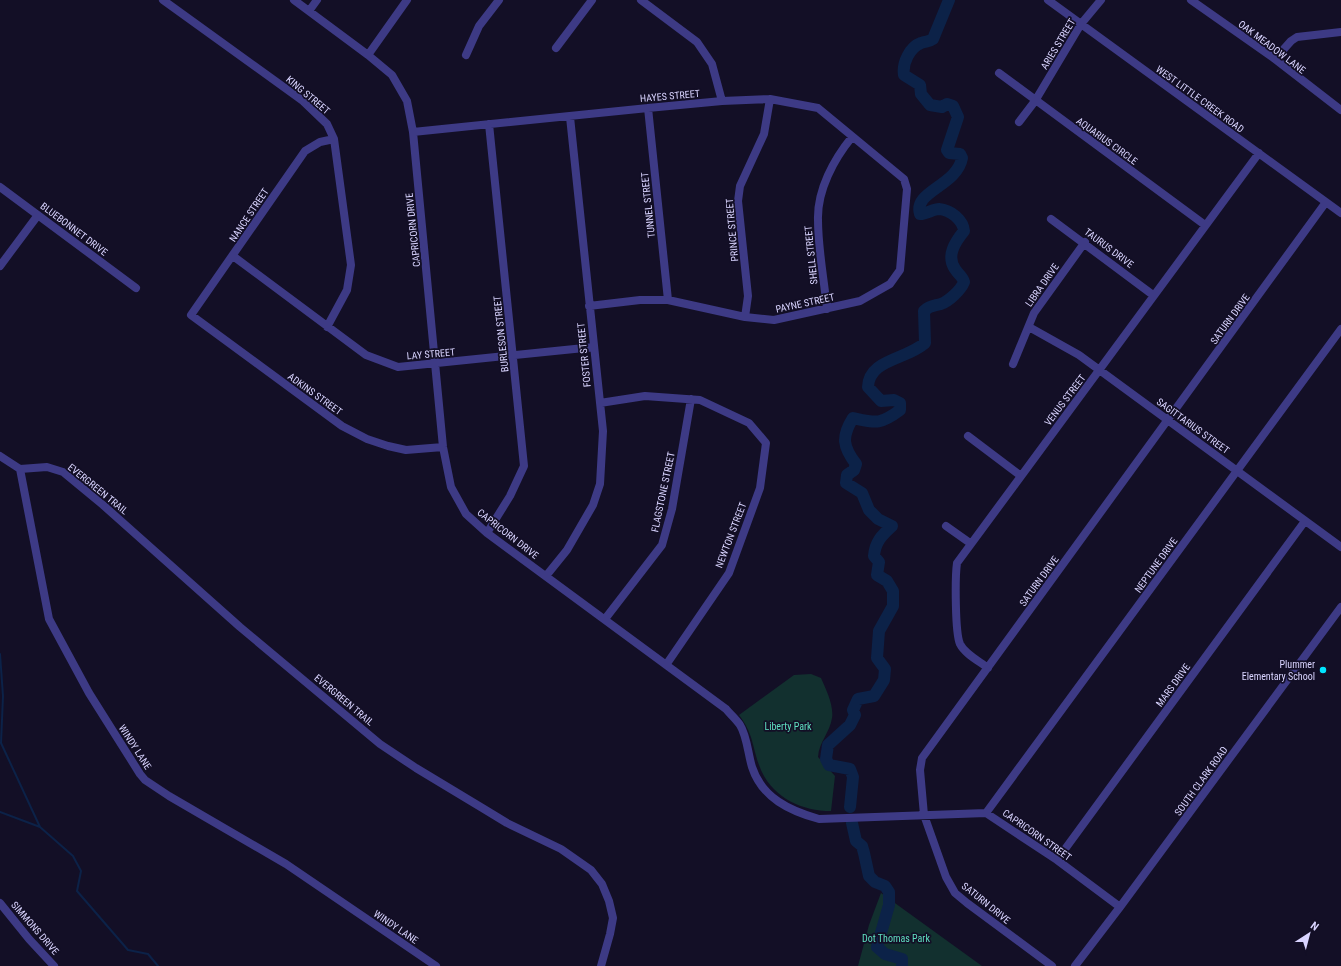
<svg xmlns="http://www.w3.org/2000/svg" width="1341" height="966" font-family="'Roboto Condensed',sans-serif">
	<rect width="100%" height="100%" fill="#130f26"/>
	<!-- green -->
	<path fill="#12302f" d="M811 674 821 678C826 689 834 706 832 718 830 732 819 742 818 757L835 776 831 811C800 811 770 796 759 765 752 745 753 733 739 715L794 675Z
		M881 893 982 966H858L869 925Z"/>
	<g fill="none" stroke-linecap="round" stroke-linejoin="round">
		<!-- stream -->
		<path stroke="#0c2248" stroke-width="2" d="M0 654 3 696 1 743 40 827
			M0 812 40 827 73 856 81 871 77 891 128 950 148 954 158 966"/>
		<!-- river -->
		<path stroke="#0c2248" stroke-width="12" d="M850 807 853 777 850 769 829 765 826 759 828 745 850 725 855 715 853 710 858 699 874 696 884 680 885 669 877 658 879 631 893 606V591L887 581 877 575 879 562 874 556C875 542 882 535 892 526L878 519 869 510 862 493 846 483 847 475 854 470 856 464C843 447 841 437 853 418 876 423 880 425 900 410V403L894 400 881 401 868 387C869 359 906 360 925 343L924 311C930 305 934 306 941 304 949 301 961 290 964 282 963 277 958 274 955 269 946 256 955 242 964 231 963 220 951 210 939 209 933 209 927 214 920 214 913 191 957 186 962 158L960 154 949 153 947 150 958 117 953 106 947 104 942 107 930 105 921 94 920 85 904 75C902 63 910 47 921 43 926 41 929 42 933 39L949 0
			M852 823 856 841 862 846 864 853 869 876 875 882 885 886 889 892V905L877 947 885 954 902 959V966"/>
		<!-- minor -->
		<path stroke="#3d3a85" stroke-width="8" d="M163 0 303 101 327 124 334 139 351 265 347 290 327 327
			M294 0 368 55 392 75 407 101 413 132 443 447 451 487 466 514 487 533 726 709C730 714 736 719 740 725 747 736 748 754 752 767 762 798 790 811 819 819L986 813 1057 860 1120 907
			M641 0 697 42 712 64 722 101
			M1048 0 1341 213
			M1191 0 1275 59 1341 110
			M309 11 317 0
			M556 48 592 0
			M368 55 407 0
			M466 55 479 26 499 0
			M1275 59 1291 41 1297 37 1341 32
			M999 73 1205 225
			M648 108 668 300
			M1019 122 1035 101 1081 24 1101 0
			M413 132 648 108 722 101 770 99 818 108 904 179 907 189 900 270 890 284 860 301 774 320 745 317 668 300H640L589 306
			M334 139 320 142 305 151 191 315 342 426 367 439 388 446 406 450 443 447
			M0 187 136 288
			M1051 219 1153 295
			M233 256 366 355 398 367 594 347
			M0 266 38 215
			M827 309C824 279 818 249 818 220 817 190 834 159 852 137
			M745 317 748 296 738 201 740 186 764 134 770 99
			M1029 327 1079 355 1341 547
			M1013 364 1034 313 1085 242
			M600 403 645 396 700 400 749 423 766 443 760 488 729 573 666 665
			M968 436 1021 476
			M0 456 20 469 49 619 89 693 140 774 145 780 169 796 286 864 436 966
			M20 469 47 467 63 472 103 505 240 627 380 744 416 768 484 809 507 823 561 849 591 870 602 884 609 901 613 918 610 934 601 966
			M946 526 970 543
			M487 533 510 496 524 466 489 124
			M546 576 567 550 593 505 600 484 603 431 570 117
			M605 619 662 545 672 509 691 399
			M988 668C979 661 965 654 960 644 955 633 955 577 957 563L1259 153
			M986 813 1341 329
			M1057 860 1305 521
			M0 903 29 939 54 966
			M1052 966 967 903 955 893 946 877 924 815 920 770 922 758 1326 202
			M1075 966 1120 907 1341 607"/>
	</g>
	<!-- markers -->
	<circle fill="#00e5ff" stroke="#130f26" stroke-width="1.5" cx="1323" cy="670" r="4"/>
	<g text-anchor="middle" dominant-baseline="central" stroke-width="3.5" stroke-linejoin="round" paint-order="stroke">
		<!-- street labels -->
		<g font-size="10" fill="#d9d4ff" stroke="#130f26">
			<text transform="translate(1058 44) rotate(-59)">ARIES STREET</text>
			<text transform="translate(1272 47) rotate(37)">OAK MEADOW LANE</text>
			<text transform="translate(308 95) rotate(40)">KING STREET</text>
			<text transform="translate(670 96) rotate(-5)">HAYES STREET</text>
			<text transform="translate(1200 99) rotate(36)">WEST LITTLE CREEK ROAD</text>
			<text transform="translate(1107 141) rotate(36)">AQUARIUS CIRCLE</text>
			<text transform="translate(648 205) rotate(-96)">TUNNEL STREET</text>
			<text transform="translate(249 215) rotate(-56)">NANCE STREET</text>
			<text transform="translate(74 229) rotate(37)">BLUEBONNET DRIVE</text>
			<text transform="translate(413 230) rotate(-96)">CAPRICORN DRIVE</text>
			<text transform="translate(732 230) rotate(-95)">PRINCE STREET</text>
			<text transform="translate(1109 248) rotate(37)">TAURUS DRIVE</text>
			<text transform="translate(811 255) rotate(-96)">SHELL STREET</text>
			<text transform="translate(1042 285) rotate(-55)">LIBRA DRIVE</text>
			<text transform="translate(805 303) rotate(-12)">PAYNE STREET</text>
			<text transform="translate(1230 319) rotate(-54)">SATURN DRIVE</text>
			<text transform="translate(501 334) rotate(-96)">BURLESON STREET</text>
			<text transform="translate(431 354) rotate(-5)">LAY STREET</text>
			<text transform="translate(584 355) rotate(-96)">FOSTER STREET</text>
			<text transform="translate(315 394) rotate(36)">ADKINS STREET</text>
			<text transform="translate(1065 400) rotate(-53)">VENUS STREET</text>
			<text transform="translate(1193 426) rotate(36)">SAGITTARIUS STREET</text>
			<text transform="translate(98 489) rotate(39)">EVERGREEN TRAIL</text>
			<text transform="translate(663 492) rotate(-78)">FLAGSTONE STREET</text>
			<text transform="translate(508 534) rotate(38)">CAPRICORN DRIVE</text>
			<text transform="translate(731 535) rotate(-69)">NEWTON STREET</text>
			<text transform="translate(1156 565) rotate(-54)">NEPTUNE DRIVE</text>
			<text transform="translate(1039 581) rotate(-54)">SATURN DRIVE</text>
			<text transform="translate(1173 685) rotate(-54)">MARS DRIVE</text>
			<text transform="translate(344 700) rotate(40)">EVERGREEN TRAIL</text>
			<text transform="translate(135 747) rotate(57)">WINDY LANE</text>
			<text transform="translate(1201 781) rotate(-54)">SOUTH CLARK ROAD</text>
			<text transform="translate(1037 835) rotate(35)">CAPRICORN STREET</text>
			<text transform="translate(986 903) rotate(39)">SATURN DRIVE</text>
			<text transform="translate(396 927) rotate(34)">WINDY LANE</text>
			<text transform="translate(35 928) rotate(49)">SIMMONS DRIVE</text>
		</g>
		<!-- poi labels -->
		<g font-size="10" fill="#d9d4ff" stroke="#130f26" text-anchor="end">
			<text x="1315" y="664">Plummer<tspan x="1315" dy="12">Elementary School</tspan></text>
		</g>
		<!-- park labels -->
		<g font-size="10" fill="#5fe0c0" stroke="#130f26">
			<text x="788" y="726">Liberty Park</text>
			<text x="896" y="938">Dot Thomas Park</text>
		</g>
	</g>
	<!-- north arrow -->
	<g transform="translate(1309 934) rotate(36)" stroke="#130f26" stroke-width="3" paint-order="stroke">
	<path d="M0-3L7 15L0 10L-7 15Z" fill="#d9d4ff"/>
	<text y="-6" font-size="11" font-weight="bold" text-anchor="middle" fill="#d9d4ff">N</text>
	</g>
</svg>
